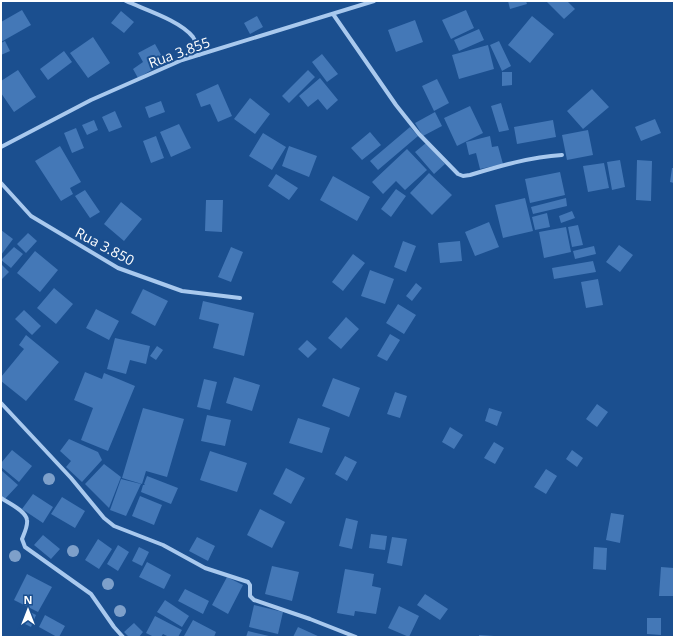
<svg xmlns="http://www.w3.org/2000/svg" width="675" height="638" font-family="'Open Sans',sans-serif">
	<rect width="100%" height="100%" fill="#1b4f8f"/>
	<!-- building -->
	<path fill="#4478b7" d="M508 1H526L527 4 510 9Z
		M546 1H567L575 9 564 19Z
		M22 10 31 25 1 42V22Z
		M466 10 474 28 451 39 442 20Z
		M121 11 134 22 124 33 111 23Z
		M257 16 263 27 250 34 244 23Z
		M532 16 554 34 530 63 508 45Z
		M415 20 423 42 396 52 388 30Z
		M479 29 484 40 459 51 454 40Z
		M93 37 110 63 88 78 70 53Z
		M5 41 10 51 1 55V43Z
		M499 41 511 66 502 71 490 45Z
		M155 44 165 62 138 78 133 69 143 62 138 53Z
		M488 45 494 69 459 79 452 55Z
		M64 51 72 62 48 80 40 69Z
		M322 54 338 74 327 82 312 62Z
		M18 70 36 97 14 112 1 93V81Z
		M308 70 315 77 289 103 282 96Z
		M502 72H512V85L502 86Z
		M320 78 338 100 327 110 318 99 308 107 299 96Z
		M437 79 449 103 434 111 422 86Z
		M218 84 232 116 218 122 210 104 201 107 196 94Z
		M592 89 609 107 583 129 567 111Z
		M250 98 270 114 255 134 234 119Z
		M161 101 165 112 149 118 145 107Z
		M501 103 509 130 499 132 491 106Z
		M470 106 483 133 457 146 444 118Z
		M115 111 122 127 109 132 102 117Z
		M435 112 442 126 423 136 415 123Z
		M655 119 661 133 641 141 635 127Z
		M94 120 98 130 87 135 82 125Z
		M553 120 556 137 517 144 514 127Z
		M179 124 191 148 171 157 160 132Z
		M410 127 418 136 378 170 370 161Z
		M76 128 84 148 72 153 64 133Z
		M588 130 593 155 567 160 562 135Z
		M370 132 381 145 362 160 351 148Z
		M263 133 286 147 272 170 249 156Z
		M156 136 164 158 151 163 143 141Z
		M490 136 492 147 498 146 503 164 480 169 476 153 469 155 466 142Z
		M426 143 445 164 434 174 415 152Z
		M60 146 81 182 70 188 73 194 61 201 35 161Z
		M289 146 317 156 309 177 282 166Z
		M407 149 427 170 405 190 396 181 383 194 372 182Z
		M620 160 625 187 612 190 607 162Z
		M637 160 652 161 651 201 636 200Z
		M604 163 609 188 588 192 583 166Z
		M672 168H674V183L670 182Z
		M560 172 565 195 530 203 525 179Z
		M429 173 452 195 432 215 410 193Z
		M276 174 298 188 289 200 268 186Z
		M333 176 370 197 357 221 320 200Z
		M396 189 406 196 391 217 381 209Z
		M85 190 100 212 90 218 75 196Z
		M525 198 533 231 503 238 495 205Z
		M566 198 567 206 533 214 531 207Z
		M206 200H223L222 232 205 231Z
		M121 202 142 219 124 241 104 224Z
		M572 211 575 218 561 223 559 216Z
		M547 213 550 227 535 230 532 217Z
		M489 222 499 247 475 256 465 232Z
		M578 225 583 245 572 247 568 227Z
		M566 227 571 252 544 258 539 232Z
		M1 230 13 239 1 255Z
		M28 233 37 241 26 253 17 244Z
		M403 241 416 246 406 272 394 267Z
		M460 241 462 261 440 263 438 243Z
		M619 245 633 255 620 272 606 262Z
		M594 246 596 254 575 259 573 251Z
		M14 247 23 254 11 268 1 260Z
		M231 247 243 252 231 282 218 277Z
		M35 251 58 270 40 292 17 273Z
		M353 254 365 263 343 291 332 282Z
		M593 261 596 272 554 279 552 268Z
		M1 264 9 272 1 280Z
		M370 270 394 279 385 304 361 296Z
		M598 279 603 305 586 308 581 282Z
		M416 283 422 288 412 301 406 296Z
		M54 288 73 304 56 324 37 308Z
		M143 289 168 301 155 326 131 313Z
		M203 301 254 313 244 356 213 348 219 324 199 319Z
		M398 304 416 315 404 334 386 323Z
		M96 309 119 321 109 340 86 328Z
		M24 310 41 326 32 335 15 319Z
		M346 317 359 329 341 349 328 338Z
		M390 334 400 340 387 361 377 356Z
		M26 335 59 362 26 401 1 381V377L24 349 19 345Z
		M115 338 150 346 146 364 130 360 126 374 107 369Z
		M307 340 317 349 308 358 298 349Z
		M157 346 163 350 156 360 150 356Z
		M85 372 102 379 104 373 135 386 108 451 81 440 93 408 74 400Z
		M234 377 260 385 252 411 226 403Z
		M333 378 360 388 349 417 322 406Z
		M204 379 217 382 210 410 197 407Z
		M395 392 407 396 400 418 387 414Z
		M597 404 608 412 597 427 586 419Z
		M143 408 184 419 167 477 146 471 142 484 122 478Z
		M489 408 502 412 497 426 485 421Z
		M207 415 231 420 225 446 201 441Z
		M298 418 330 428 322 453 289 443Z
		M450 427 463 435 454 449 442 442Z
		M69 439 98 452 102 460 82 482 66 467 71 461 60 451Z
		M494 442 504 448 495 464 484 458Z
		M12 450 32 466 19 482 1 467V463Z
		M572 450 583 458 577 467 566 459Z
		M210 451 247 463 237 492 200 480Z
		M345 456 357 462 347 481 335 474Z
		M104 464 121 477 109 508 85 484Z
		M286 468 305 478 291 504 273 494Z
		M546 469 557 476 546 494 534 487Z
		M1 470 18 485 4 500 1 497Z
		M147 476 178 488 171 504 141 492 143 485H145L144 484Z
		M121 479 141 484 126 516 110 510Z
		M33 494 53 507 43 523 22 509Z
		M140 496 162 505 154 525 132 516Z
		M62 497 85 511 75 528 51 514Z
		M260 509 285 522 272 548 247 535Z
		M611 513 624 515 620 543 606 540Z
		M346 518 358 521 352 549 339 546Z
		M371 534 387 536 385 550 369 548Z
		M43 535 60 549 51 559 34 545Z
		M197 537 215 546 208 561 189 551Z
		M392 537 407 539 402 566 387 563Z
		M98 539 112 549 99 569 85 560Z
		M118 545 129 552 118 571 107 564Z
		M139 547 149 552 142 566 132 561Z
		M594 547 607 548 606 570 593 569Z
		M147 562 171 575 164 589 139 577Z
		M272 566 299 572 292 601 265 594Z
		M661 567 674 568V596H659Z
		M345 569 374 574 372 586 381 588 376 614 355 611 354 616 337 613Z
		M27 574 52 587 38 612 14 600Z
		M227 577 243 585 228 614 212 605Z
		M185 589 209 601 203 614 178 601Z
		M425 594 448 609 440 620 417 605Z
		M165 600 189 616 182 627 157 612Z
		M254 605 283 612 278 634 249 627Z
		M399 606 419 616 409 637 388 628Z
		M28 611 36 615 31 627 23 623Z
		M45 615 65 626 59 637H57L39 627Z
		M155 616 182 630 178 637H169L163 634 161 637H154L146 633Z
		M647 618H661V635L647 634Z
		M193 620 216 632 214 637 184 636Z
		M134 623 143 632 139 637H129L124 632Z
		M298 627 320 637H293Z
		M248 631 269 636V637H246Z
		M479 635 494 636V637H479Z"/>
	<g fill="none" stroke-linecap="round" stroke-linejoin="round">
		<!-- street -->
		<path stroke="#a9c9ee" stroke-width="4" d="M126 1C146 10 181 21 193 37 197 43 198 49 199 55
			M333 14 396 105 419 134 458 174 463 176 470 175C500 166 530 157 562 155
			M1 147 91 100 182 60 374 1
			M1 183 31 216 118 268 182 291 240 298
			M1 403 71 478 104 518 114 526 163 545 205 568 248 582 250 585V596L254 600 310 619 356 637
			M1 498C9 503 26 511 27 520 28 526 24 534 22 539L25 547 91 594 114 627 123 637"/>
	</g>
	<!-- trees -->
	<g fill="#7ea0ca">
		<circle cx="49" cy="479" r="6"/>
		<circle cx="73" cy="551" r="6"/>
		<circle cx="15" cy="556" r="6"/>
		<circle cx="108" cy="584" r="6"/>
		<circle cx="120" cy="611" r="6"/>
	</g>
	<g text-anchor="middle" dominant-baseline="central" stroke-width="4" stroke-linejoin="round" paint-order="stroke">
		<!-- street labels -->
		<g font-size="14" fill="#fff" stroke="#1b4f8f">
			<text transform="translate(179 52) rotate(-20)">Rua 3.855</text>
			<text transform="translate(105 246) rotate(28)">Rua 3.850</text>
		</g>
	</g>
	<!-- border -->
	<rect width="675" height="638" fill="none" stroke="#ffffff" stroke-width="4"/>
	<!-- north arrow -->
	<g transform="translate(28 610)" stroke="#1b4f8f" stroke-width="3" paint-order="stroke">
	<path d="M0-3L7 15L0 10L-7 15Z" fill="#ffffff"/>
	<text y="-6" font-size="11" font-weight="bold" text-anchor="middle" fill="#ffffff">N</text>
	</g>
</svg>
